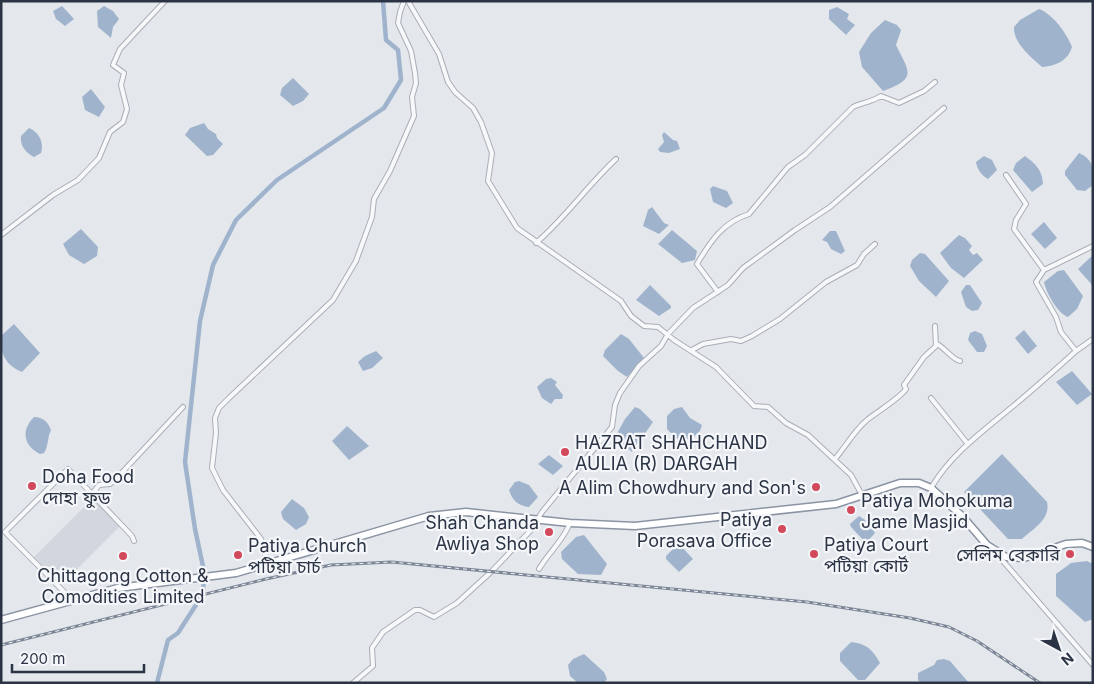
<svg xmlns="http://www.w3.org/2000/svg" width="1094" height="684" font-family="Inter,'Noto Sans Bengali',sans-serif">
	<rect width="100%" height="100%" fill="#e4e7ec"/>
	<!-- built -->
	<path fill="#d2d6de" d="M93 498 120 526 62 584 34 557Z"/>
	<!-- water -->
	<path fill="#9fb4cc" d="M62 6 74 19 65 26 56 19 53 11Z
		M104 6 113 11 119 19 113 27 111 38 98 27 97 11Z
		M837 7 849 14 847 19 855 25 846 35 829 19V10Z
		M1039 9C1053 14 1067 34 1072 47 1068 61 1055 66 1042 67 1031 57 1013 43 1014 27L1020 20Z
		M885 20 897 25 901 30 896 45C909 72 918 78 883 91L862 67 859 52 871 33Z
		M293 78 309 94 303 101 293 106 280 95 282 88Z
		M91 89 105 107 99 117 85 110 82 97Z
		M204 123 208 129 216 134 217 138 223 144 213 155 207 156 185 135 190 128Z
		M29 128C40 133 44 143 41 153L34 157C26 153 20 146 21 136Z
		M664 132 673 140 677 141 680 149 669 153 660 152 658 149 664 142 662 135Z
		M1079 153C1094 160 1093 168 1093 185L1085 191 1077 190 1065 175V171Z
		M984 156 992 160 997 170 988 179C982 176 977 169 976 162Z
		M1025 156C1036 164 1042 170 1043 184L1032 192 1013 170 1016 163Z
		M713 186 727 191 733 203 726 208 713 202 710 189Z
		M652 207 664 223 669 225 659 234 643 226 648 210Z
		M1044 222 1057 238 1045 249 1031 234Z
		M81 229 98 247 97 256 84 264 69 255 63 244Z
		M672 230 697 251 695 260 682 263 658 244Z
		M830 231H836L845 251 841 254 831 249 827 242 822 240Z
		M959 235 965 238 972 246 969 250 973 255 977 253 983 260 964 278 951 268 940 253Z
		M920 253 925 254 949 281 936 297 919 281 910 266 912 260Z
		M1093 255V286L1078 269Z
		M1064 270 1083 296 1077 309 1068 317C1057 313 1046 292 1044 282L1058 271Z
		M650 285 671 306V308L659 316 636 300Z
		M966 285H970L982 303 978 310 972 311 966 307 961 292Z
		M14 324 40 353 22 372C4 364 1 354 1 336Z
		M1024 330 1037 346 1028 354 1015 338Z
		M975 331 982 334 987 346 984 352H977L968 340 970 333Z
		M621 334 629 339 644 358 627 377 618 371 603 356 605 350Z
		M376 351 383 358 372 368 363 371 358 362 365 356Z
		M1072 371 1092 394 1077 405 1056 382Z
		M551 378 557 382 555 385 563 395 562 399H555L551 404 542 398 537 387 546 379Z
		M635 407 640 409 653 422 632 452 615 437 625 419Z
		M682 407 690 418 702 425 700 431 691 439H677L667 429V416L674 409Z
		M34 417C43 417 48 422 51 430 47 438 49 445 44 453L40 454C23 445 21 430 34 417Z
		M347 426 369 446 349 460 332 441Z
		M1002 454 1047 502C1051 519 1033 529 1022 539H1008L964 492Z
		M549 455 563 466 553 475 538 464Z
		M519 481 529 485 538 497 529 507C518 506 512 500 509 490L515 482Z
		M292 499 304 508 309 517 306 524 296 530 283 519 281 512Z
		M859 516 868 522 875 533 866 543 851 527 850 524Z
		M584 535 607 564 601 575 578 574 562 559 561 552 576 537Z
		M677 545 681 546 693 559 679 572 666 559V556Z
		M1087 561 1093 564V619L1085 622 1056 596V574L1071 563Z
		M851 642C866 643 873 650 880 663L865 680H858L840 661V653Z
		M584 654 604 672 607 679 604 683H578L570 676 568 665 573 659Z
		M944 659 950 661 969 683H921L918 680V673L934 665 937 660Z"/>
	<g fill="none" stroke-linecap="round" stroke-linejoin="round">
		<!-- canal -->
		<path stroke="#9fb4cc" stroke-width="4.5" d="M157 683 168 640 178 633 203 594 204 571 195 529 185 462 200 321 213 265 236 220 277 180 384 108 401 80 398 50 386 40 383 1"/>
		<!-- minor casing -->
		<g stroke="#a9aeb7" stroke-width="6">
			<path id="minor" d="M408 1 439 54 448 82 455 92 473 108 481 122 492 153 488 181 517 228 621 301 631 316 644 326 658 327 674 340 716 367 754 406 768 407 786 423 808 435 851 475 862 495
				M1006 175 1026 204 1016 220 1014 229 1044 270
				M1 235 53 195 78 180 99 158 110 132 123 122 127 109 121 85 124 73 113 65 120 49 165 1
				M536 243C566 217 588 185 616 159
				M718 292 697 264C710 242 723 222 749 214L788 167 805 155 853 107C862 103 871 102 881 96L899 103 924 91 935 82
				M937 344C945 348 953 360 960 361
				M692 350 703 344 731 339 741 341 752 336 780 319 826 282 857 265 864 254 875 244
				M1076 351 1093 339
				M931 398 967 443
				M835 459C846 446 854 431 867 420 878 411 899 399 906 389L904 385 924 357 936 346 935 326
				M931 488C951 454 982 432 1012 407 1034 389 1055 370 1076 351L1061 332 1056 317 1036 282 1044 270 1093 246
				M134 541 132 536 92 494 99 485 110 484 115 480 183 407
				M996 553 1093 665
				M268 564 261 539 223 490 212 468 216 433 215 418 219 408 229 398 333 300 356 261 372 217 374 199 390 171 414 116 412 97 416 83 415 73 411 51 398 23 400 12 404 1
				M539 569C549 552 563 541 570 523
				M72 600 5 532 68 469 92 494
				M353 683 373 666 372 648 383 632 415 610H420L434 617 457 603 492 571 531 530 542 512 612 427 615 405 620 393 639 366 661 346 668 334 693 308 728 285 743 268 795 230 830 207 944 108"/>
		</g>
		<!-- trunk casing -->
		<g stroke="#8b94a3" stroke-width="9">
			<path id="trunk" d="M1 620 118 588 236 573 429 516 466 512 570 523 635 526 836 504 900 483H919L931 488 962 516 987 545 1006 557 1024 558 1066 544 1082 543 1093 547"/>
		</g>
		<!-- minor -->
		<use href="#minor" stroke="#f7f8fa" stroke-width="4"/>
		<!-- trunk -->
		<use href="#trunk" stroke="#fff" stroke-width="6"/>
		<!-- rail casing -->
		<g stroke="#7d8696" stroke-width="3">
			<path id="rail" d="M1 645 266 579 331 565 392 562 807 602 910 618 949 627 977 641 1040 683"/>
		</g>
		<!-- rail -->
		<use href="#rail" stroke="#f4f6f9" stroke-width="1" stroke-dasharray="4" stroke-linecap="butt"/>
	</g>
	<!-- markers -->
	<g fill="#d1495b" stroke="#f4f6f9" stroke-width="2">
		<circle cx="565" cy="452" r="5"/>
		<circle cx="32" cy="486" r="5"/>
		<circle cx="816" cy="487" r="5"/>
		<circle cx="851" cy="510" r="5"/>
		<circle cx="782" cy="529" r="5"/>
		<circle cx="549" cy="532" r="5"/>
		<circle cx="814" cy="554" r="5"/>
		<circle cx="1070" cy="554" r="5"/>
		<circle cx="238" cy="555" r="5"/>
		<circle cx="123" cy="556" r="5"/>
	</g>
	<g text-anchor="middle" dominant-baseline="central" stroke-width="4.5" stroke-linejoin="round" paint-order="stroke">
		<!-- poi labels -->
		<g font-size="18" fill="#2b3445" stroke="#f4f6f9" text-anchor="start">
			<text x="575" y="442">HAZRAT SHAHCHAND<tspan x="575" dy="21">AULIA (R) DARGAH</tspan></text>
			<text x="42" y="476">Doha Food<tspan x="42" dy="21">দোহা ফুড</tspan></text>
			<text x="806" y="487" text-anchor="end">A Alim Chowdhury and Son's</text>
			<text x="861" y="500">Patiya Mohokuma<tspan x="861" dy="21">Jame Masjid</tspan></text>
			<text x="772" y="519" text-anchor="end">Patiya<tspan x="772" dy="21">Porasava Office</tspan></text>
			<text x="539" y="522" text-anchor="end">Shah Chanda<tspan x="539" dy="21">Awliya Shop</tspan></text>
			<text x="824" y="544">Patiya Court<tspan x="824" dy="21">পটিয়া কোর্ট</tspan></text>
			<text x="248" y="545">Patiya Church<tspan x="248" dy="21">পটিয়া চার্চ</tspan></text>
			<text x="1060" y="554" text-anchor="end">সেলিম বেকারি</text>
			<text x="123" y="575" text-anchor="middle">Chittagong Cotton &amp;<tspan x="123" dy="21">Comodities Limited</tspan></text>
		</g>
	</g>
	<!-- border -->
	<rect width="1094" height="684" fill="none" stroke="#2b3445" stroke-width="5"/>
	<!-- north arrow -->
	<g transform="translate(1059 649) rotate(140)" stroke="#f4f6f9" stroke-width="4" paint-order="stroke">
	<path d="M0-4L9 19L0 12L-9 19Z" fill="#2b3445"/>
	<text y="-8" font-size="14" font-weight="bold" text-anchor="middle" fill="#2b3445">N</text>
	</g>
	<!-- scale -->
	<path d="M12 664v8h132v-8" fill="none" stroke="#2b3445" stroke-width="2.5"/>
	<text x="20" y="664" font-size="15" fill="#2b3445" stroke="#f4f6f9" stroke-width="4" paint-order="stroke">200 m</text>
</svg>
